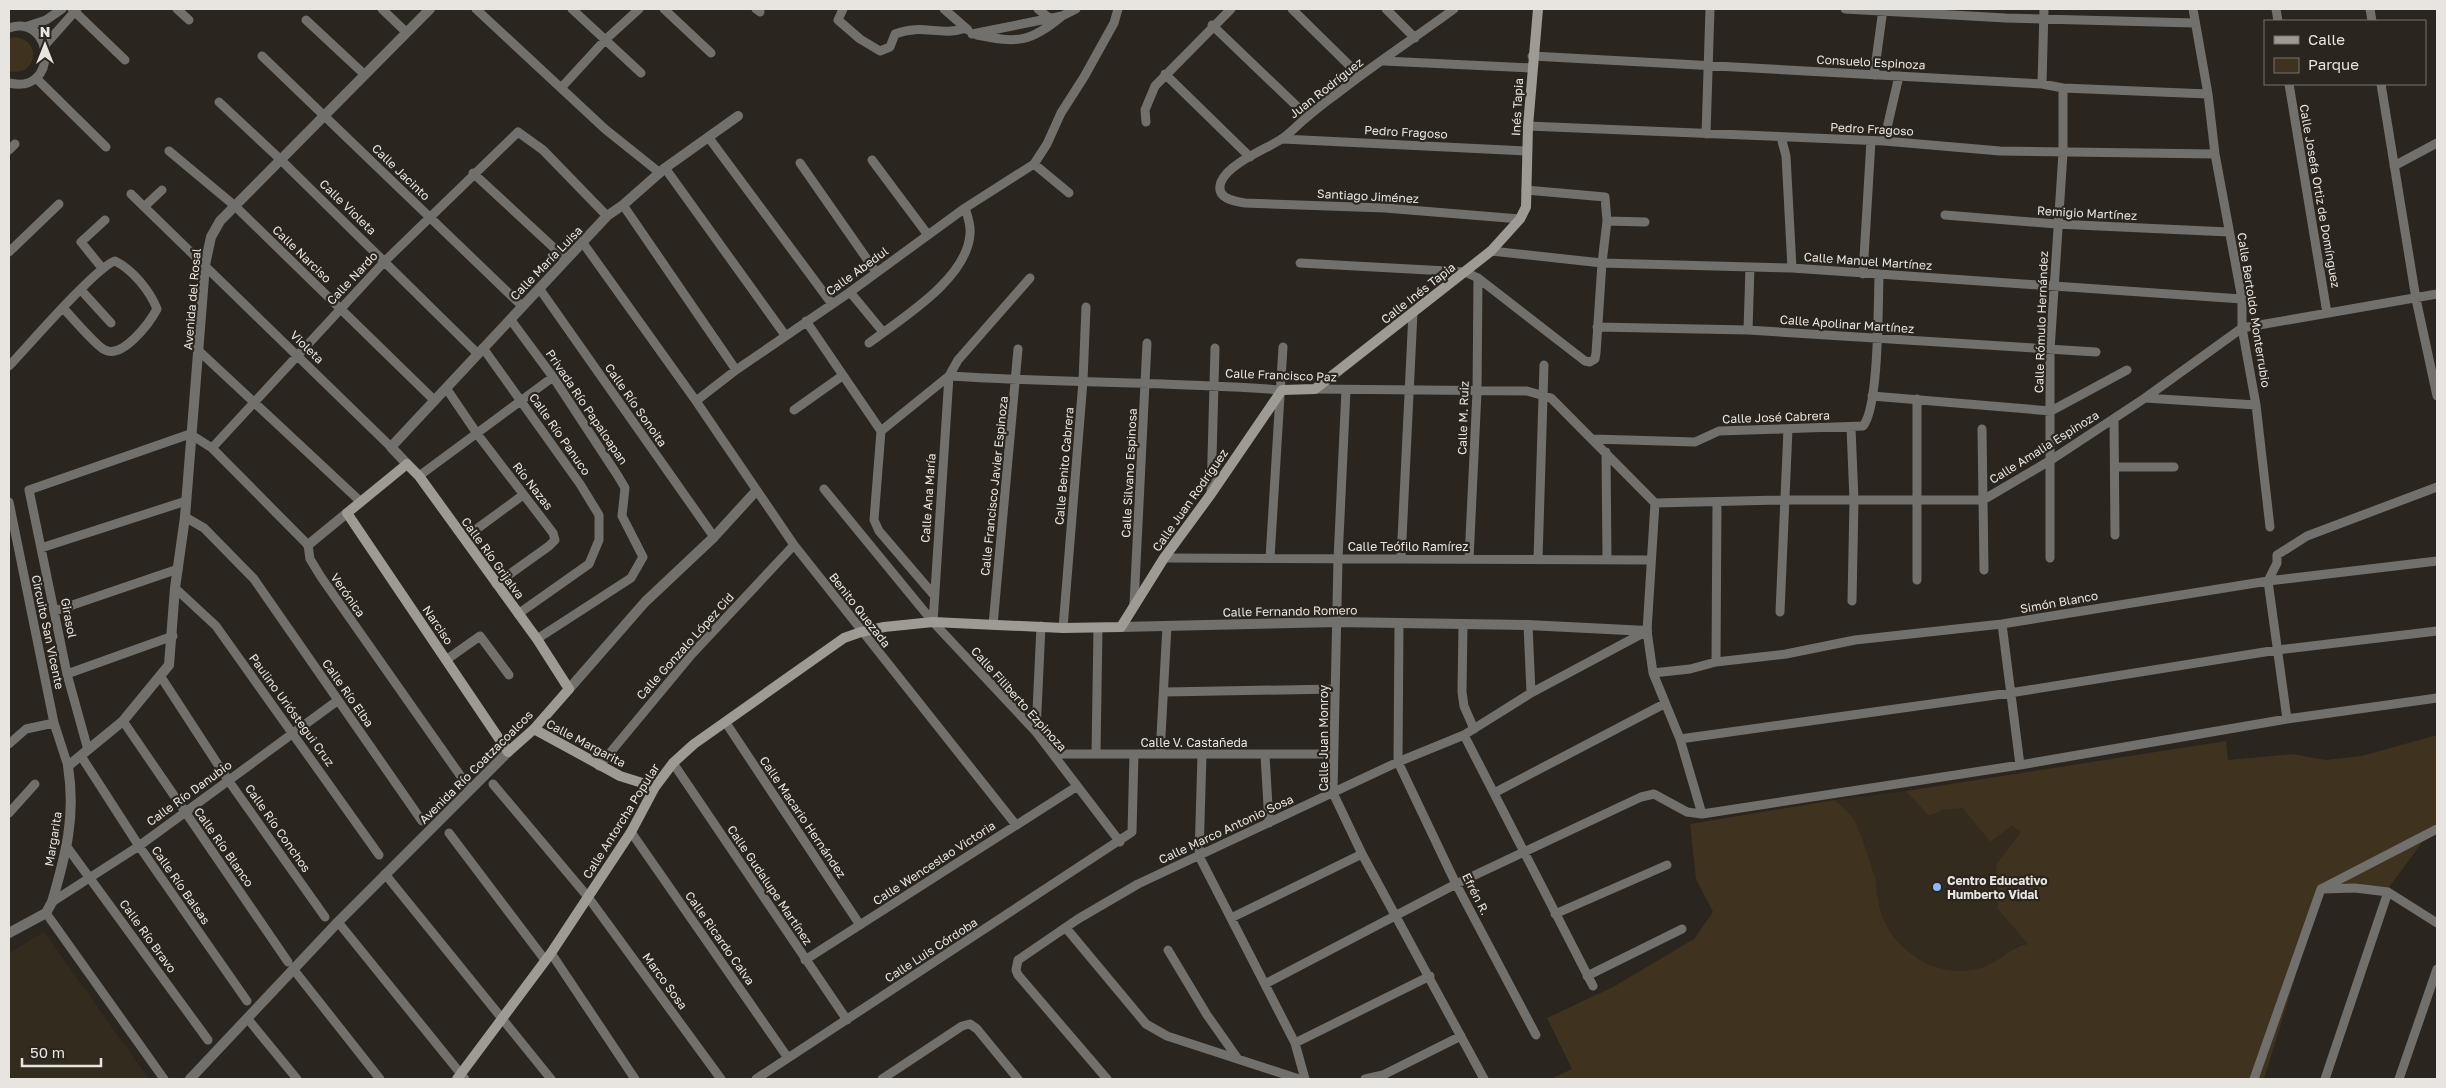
<svg xmlns="http://www.w3.org/2000/svg" width="2446" height="1088" font-family="'Golos Text',sans-serif">
	<rect width="100%" height="100%" fill="#2a251e"/>
	<!-- built -->
	<path fill="#332b1e" d="M1906 791 1929 816 1943 810 1963 807 1990 842 2012 826 2021 832 2014 842 1998 895V909L2029 944 2017 946 2007 955 1986 968 1969 971 1943 970 1924 964 1901 947 1885 926 1878 901 1875 878 1867 858 1835 800Z
		M44 932 149 1079H9V953Z"/>
	<!-- green -->
	<path fill="#3f3320" d="M14 37C43 39 37 78 9 71V39Z
		M2437 735V822L2387 890H2322L2264 1079H1551L1572 1069 1547 1018 1613 987 1694 939 1713 912 1696 879 1690 824 1835 800C1841 806 1850 813 1854 820 1861 832 1870 863 1875 877 1877 885 1876 893 1878 900 1882 924 1894 942 1914 956 1930 968 1951 973 1971 970 1998 967 2007 947 2028 944L1998 909 1996 865 2021 832 2012 826 1990 842 1963 808 1943 810 1929 816 1906 791 2226 741 2228 760 2292 754 2326 760 2362 756Z"/>
	<g fill="none" stroke-linecap="round" stroke-linejoin="round">
		<!-- minor -->
		<path stroke="#72706c" stroke-width="9" d="M72 9 125 60
			M177 9 189 20
			M382 9 406 32
			M476 9 605 129 660 173
			M572 9 641 73
			M664 9 711 53
			M756 9 760 12
			M843 9 838 20 860 39 880 51 890 47 895 34C923 23 940 37 966 28
			M944 9 968 30
			M1038 9 1049 18
			M1292 9 1360 76
			M1386 9 1415 38
			M1454 9C1416 37 1376 63 1339 92 1328 100 1316 109 1306 118 1297 125 1289 135 1280 140 1264 150 1228 164 1221 182 1215 198 1233 201 1245 203L1385 208 1520 219
			M1845 9 2006 18 2194 23
			M2193 9 2208 94 2215 154 2242 299V328L2256 405 2270 527
			M2276 9 2278 21
			M2370 9 2372 21
			M306 20 364 74
			M1212 25 1307 116
			M25 27 46 20 62 9
			M9 28C54 13 60 95 9 83
			M972 34 1062 16 1076 9
			M977 35C1017 43 1030 43 1062 16
			M45 45 77 9
			M262 56 522 306
			M1532 56 2042 84 2063 88 2208 94
			M1384 61 1532 68
			M1165 74 1250 157
			M1874 75 1883 9
			M36 78 106 147
			M2042 84 2044 9
			M2289 84 2327 313
			M2381 84 2416 299 2437 396
			M561 88 605 40 639 9
			M219 102 281 160 478 354
			M1146 122 1145 110 1155 86 1231 9
			M1528 126 1884 141 2000 151 2215 154
			M1706 134 1710 9
			M1781 137 1786 156 1792 268
			M709 138 832 304
			M1283 139 1527 151
			M1884 141 1899 76
			M9 150 15 144
			M169 151 235 206 434 400
			M872 160 928 235
			M800 163 876 272
			M1034 164 1069 193
			M2394 166 2437 143
			M665 168 785 335
			M473 173 566 259
			M131 194 391 447
			M623 205 736 370
			M144 207 162 190
			M1945 215 2056 224 2229 232
			M1607 221 1645 222
			M583 243 696 401 794 545 1016 825
			M1491 251 1602 263 1792 268 2242 299
			M9 252 59 204
			M1300 263 1465 272 1478 278 1585 361 1590 362 1595 359 1596 353 1602 263 1607 221 1605 197 1526 190
			M102 268 81 242 105 220
			M1863 274 1871 141
			M539 288 714 537
			M81 290 111 323
			M850 292 883 332
			M510 319 553 377 618 476 625 488 622 516 643 557 631 578 537 639
			M806 321 881 431
			M1597 327 1748 330 2096 352
			M1748 330 1750 267
			M869 343C902 318 967 279 970 234 971 225 968 217 965 208
			M483 348 580 484 599 515V540L589 564 518 614
			M199 351 361 502
			M9 366C28 346 96 267 115 261 133 270 150 291 157 309 150 322 123 359 105 350 96 346 72 317 63 308
			M446 388 478 435 553 533 555 540 549 546 496 584
			M1315 389 1527 391 1551 398 1655 503
			M1346 390 1338 559 1333 793 1362 854 1484 1079
			M1872 396 2051 411 2127 370
			M2145 398 2256 405
			M696 401 736 370 850 292 965 208 1034 164 1047 144 1061 113 1084 77 1114 23 1118 9
			M794 410 842 376
			M2114 419 2115 535
			M1851 428 1854 500 1852 601
			M1982 429 1984 570
			M881 431 949 376C1060 383 1171 382 1282 390
			M881 431 874 520 879 531 933 594
			M1593 439 1695 442 1719 431 1863 426C1879 408 1878 304 1879 276
			M212 448 385 261 518 132 543 150 607 216
			M1606 452 1607 560
			M2116 467H2174
			M419 476 553 377
			M824 489 933 622 1036 732 1120 842
			M1211 494 1215 348
			M9 502 54 723 68 766
			M1655 503 1784 500H1983L2051 460 2145 398 2242 328 2437 294
			M1655 503 1647 631 1653 673 1680 739 1702 814
			M185 517 204 528 254 579 422 821
			M478 528 523 495
			M41 548 186 501
			M1164 558 1651 560
			M1270 558 1283 347
			M2050 558V350L2063 153V88
			M1401 559 1413 312
			M1469 559 1477 392 1478 278
			M1538 559 1544 365
			M1917 580V399
			M175 588 216 626 379 855
			M1134 604 1147 343
			M55 611 178 569
			M1780 612 1788 429
			M933 622 949 376 958 360 1030 278
			M1399 623 1398 762 1456 884 1536 1035
			M1463 624 1462 692 1464 706 1474 729
			M2002 624 2020 765
			M993 625 1018 349
			M1528 625 1531 693
			M1063 628 1083 381 1086 307
			M446 660 480 636 509 675
			M1716 662 1717 502
			M1653 673 1690 669 1716 662 1786 654 1855 640 2002 624 2268 581 2277 563V555L2307 536 2437 487
			M67 674 173 636
			M161 677 228 780 325 917
			M1165 692 1335 689
			M2287 719 2268 581 2437 561
			M123 721 288 962
			M726 723 860 925
			M1036 732 1041 626
			M1464 735 1593 986
			M1680 739 2010 693 2277 650 2437 631
			M9 744 26 729 54 723
			M88 750 67 674 29 490 190 434 212 448 308 545 310 559 321 577 469 788
			M1096 753 1098 628
			M1054 754H1333
			M1160 754 1167 626
			M1202 755 1199 856 1295 1043 1305 1079
			M1265 755 1269 823
			M81 756 139 846 247 1001
			M673 763 847 1020
			M599 766 692 654 794 545
			M493 784 588 897 721 1079
			M1494 793 1664 704
			M9 813 35 784
			M631 832 788 1058
			M449 833 545 960
			M67 847 208 1040
			M385 874 551 1079
			M2323 889 2355 888 2388 892 2437 923
			M52 902 139 846 337 701
			M46 913 164 1079
			M1555 914 1667 865
			M1231 918 1362 854
			M338 922 465 1079
			M1066 928 1146 1024 1167 1036 1299 1079
			M1168 950 1207 1015 1238 1059
			M551 953 635 1079
			M805 960 1076 787
			M294 970 380 1079
			M1587 976 1682 929
			M1265 984 1456 884 1641 797 1654 794 1687 812 1702 814 2020 765 2287 719 2437 698
			M247 1018 297 1079
			M1295 1043 1430 976
			M756 1079 1132 832 1134 754
			M882 1079 962 1026 970 1024 977 1029 1018 1079
			M1107 1079 1018 975 1016 970 1018 960 1078 919 1138 884 1398 762 1464 735 1531 693 1647 631
			M1365 1079 1383 1075 1461 1036
			M2254 1079 2321 889 2437 829
			M2325 1079 2388 892
			M2399 1079 2437 969"/>
		<!-- tertiary -->
		<path stroke="#72706c" stroke-width="10" d="M407 464 391 447 607 216 623 205 665 168 738 116
			M308 545 347 513
			M1121 627 1337 622 1528 625 1647 631
			M569 689 645 602 714 537 756 491
			M9 933 46 913 52 902C66 854 76 816 68 766L123 721 169 665 175 588 185 517 205 265 211 237 220 221 430 9
			M190 1079 338 922 508 752"/>
		<!-- secondary -->
		<path stroke="#9e9a94" stroke-width="10" d="M407 464 419 476 537 639 569 689 534 729 508 752 347 513Z
			M534 729 620 776 655 787
			M457 1079 551 953 588 897 631 832 655 787 673 763 694 744 844 638 861 632 884 627 933 622 1063 628 1121 627 1164 558 1211 494 1282 390 1315 389 1491 251 1520 219 1526 207 1528 126 1538 9"/>
	</g>
	<!-- markers -->
	<circle fill="#8bb9fc" stroke="#2a251e" stroke-width="2" cx="1937" cy="887" r="5"/>
	<g text-anchor="middle" dominant-baseline="central" stroke-width="4.5" stroke-linejoin="round" paint-order="stroke">
		<!-- street labels -->
		<g font-size="12" fill="#e8e5e0" stroke="#2a251e">
			<text transform="translate(1871 62) rotate(3)">Consuelo Espinoza</text>
			<text transform="translate(1326 88) rotate(-38)">Juan Rodríguez</text>
			<text transform="translate(1517 107) rotate(-87)">Inés Tapia</text>
			<text transform="translate(1872 129) rotate(3)">Pedro Fragoso</text>
			<text transform="translate(1406 132) rotate(3)">Pedro Fragoso</text>
			<text transform="translate(401 172) rotate(44)">Calle Jacinto</text>
			<text transform="translate(1368 196) rotate(3)">Santiago Jiménez</text>
			<text transform="translate(2320 196) rotate(80)">Calle Josefa Ortiz de Domínguez</text>
			<text transform="translate(348 207) rotate(44)">Calle Violeta</text>
			<text transform="translate(2087 213) rotate(3)">Remigio Martínez</text>
			<text transform="translate(302 254) rotate(44)">Calle Narciso</text>
			<text transform="translate(1868 261) rotate(4)">Calle Manuel Martínez</text>
			<text transform="translate(546 263) rotate(-46)">Calle María Luisa</text>
			<text transform="translate(857 271) rotate(-36)">Calle Abedul</text>
			<text transform="translate(352 278) rotate(-47)">Calle Nardo</text>
			<text transform="translate(1418 293) rotate(-38)">Calle Inés Tapia</text>
			<text transform="translate(192 299) rotate(-85)">Avenida del Rosal</text>
			<text transform="translate(2254 310) rotate(81)">Calle Bertoldo Monterrubio</text>
			<text transform="translate(2041 322) rotate(-88)">Calle Rómulo Hernández</text>
			<text transform="translate(1847 324) rotate(4)">Calle Apolinar Martínez</text>
			<text transform="translate(307 347) rotate(44)">Violeta</text>
			<text transform="translate(1281 375) rotate(2)">Calle Francisco Paz</text>
			<text transform="translate(636 405) rotate(55)">Calle Río Sonoita</text>
			<text transform="translate(587 407) rotate(56)">Privada Río Papaloapan</text>
			<text transform="translate(1776 417) rotate(-2)">Calle José Cabrera</text>
			<text transform="translate(1463 418) rotate(-88)">Calle M. Ruiz</text>
			<text transform="translate(560 434) rotate(55)">Calle Río Panuco</text>
			<text transform="translate(2044 447) rotate(-32)">Calle Amalia Espinoza</text>
			<text transform="translate(1064 466) rotate(-85)">Calle Benito Cabrera</text>
			<text transform="translate(1129 473) rotate(-87)">Calle Silvano Espinosa</text>
			<text transform="translate(533 486) rotate(52)">Río Nazas</text>
			<text transform="translate(994 486) rotate(-84)">Calle Francisco Javier Espinoza</text>
			<text transform="translate(928 498) rotate(-86)">Calle Ana María</text>
			<text transform="translate(1190 500) rotate(-55)">Calle Juan Rodríguez</text>
			<text x="1408" y="546">Calle Teófilo Ramírez</text>
			<text transform="translate(493 558) rotate(54)">Calle Río Grijalva</text>
			<text transform="translate(348 595) rotate(55)">Verónica</text>
			<text transform="translate(2059 602) rotate(-10)">Simón Blanco</text>
			<text transform="translate(860 610) rotate(52)">Benito Quezada</text>
			<text transform="translate(1290 611) rotate(-1)">Calle Fernando Romero</text>
			<text transform="translate(69 618) rotate(79)">Girasol</text>
			<text transform="translate(438 625) rotate(56)">Narciso</text>
			<text transform="translate(48 632) rotate(78)">Circuito San Vicente</text>
			<text transform="translate(685 646) rotate(-48)">Calle Gonzalo López Cid</text>
			<text transform="translate(348 693) rotate(55)">Calle Río Elba</text>
			<text transform="translate(1019 699) rotate(48)">Calle Filiberto Ezpinoza</text>
			<text transform="translate(292 710) rotate(54)">Paulino Urióstegui Cruz</text>
			<text transform="translate(1323 738) rotate(-90)">Calle Juan Monroy</text>
			<text x="1194" y="742">Calle V. Castañeda</text>
			<text transform="translate(586 743) rotate(28)">Calle Margarita</text>
			<text transform="translate(476 767) rotate(-45)">Avenida Río Coatzacoalcos</text>
			<text transform="translate(189 793) rotate(-36)">Calle Río Danubio</text>
			<text transform="translate(803 817) rotate(56)">Calle Macario Hernández</text>
			<text transform="translate(621 821) rotate(-58)">Calle Antorcha Popular</text>
			<text transform="translate(278 828) rotate(55)">Calle Río Conchos</text>
			<text transform="translate(1226 829) rotate(-25)">Calle Marco Antonio Sosa</text>
			<text transform="translate(53 839) rotate(-81)">Margarita</text>
			<text transform="translate(224 847) rotate(55)">Calle Río Blanco</text>
			<text transform="translate(934 863) rotate(-33)">Calle Wenceslao Victoria</text>
			<text transform="translate(181 885) rotate(55)">Calle Río Balsas</text>
			<text transform="translate(770 885) rotate(56)">Calle Gudalupe Martínez</text>
			<text transform="translate(1476 894) rotate(63)">Efrén R.</text>
			<text transform="translate(148 936) rotate(54)">Calle Río Bravo</text>
			<text transform="translate(720 938) rotate(55)">Calle Ricardo Calva</text>
			<text transform="translate(931 950) rotate(-33)">Calle Luis Córdoba</text>
			<text transform="translate(665 981) rotate(54)">Marco Sosa</text>
		</g>
		<!-- poi labels -->
		<g font-size="12" font-weight="bold" fill="#e8e5e0" stroke="#2a251e" text-anchor="start">
			<text x="1947" y="880">Centro Educativo<tspan x="1947" dy="14">Humberto Vidal</tspan></text>
		</g>
	</g>
	<!-- border -->
	<rect width="2446" height="1088" fill="none" stroke="#e8e5e0" stroke-width="20"/>
	<!-- legend -->
	<rect x="2264" y="20" width="162" height="65" fill="#2a251e" stroke="#76726c"/>
	<rect x="2274" y="36" width="25" height="8" fill="#9e9a94" stroke="#76726c"/>
	<text x="2308" y="45" font-size="15" fill="#e8e5e0">Calle</text>
	<rect x="2274" y="58" width="25" height="15" fill="#3f3320" stroke="#76726c"/>
	<text x="2308" y="70" font-size="15" fill="#e8e5e0">Parque</text>
	<!-- north arrow -->
	<g transform="translate(45 45)" stroke="#2a251e" stroke-width="4" paint-order="stroke">
	<path d="M0-4L9 19L0 12L-9 19Z" fill="#e8e5e0"/>
	<text y="-8" font-size="14" font-weight="bold" text-anchor="middle" fill="#e8e5e0">N</text>
	</g>
	<!-- scale -->
	<path d="M22 1058v8h79v-8" fill="none" stroke="#e8e5e0" stroke-width="2.5"/>
	<text x="30" y="1058" font-size="15" fill="#e8e5e0" stroke="#2a251e" stroke-width="4" paint-order="stroke">50 m</text>
</svg>
